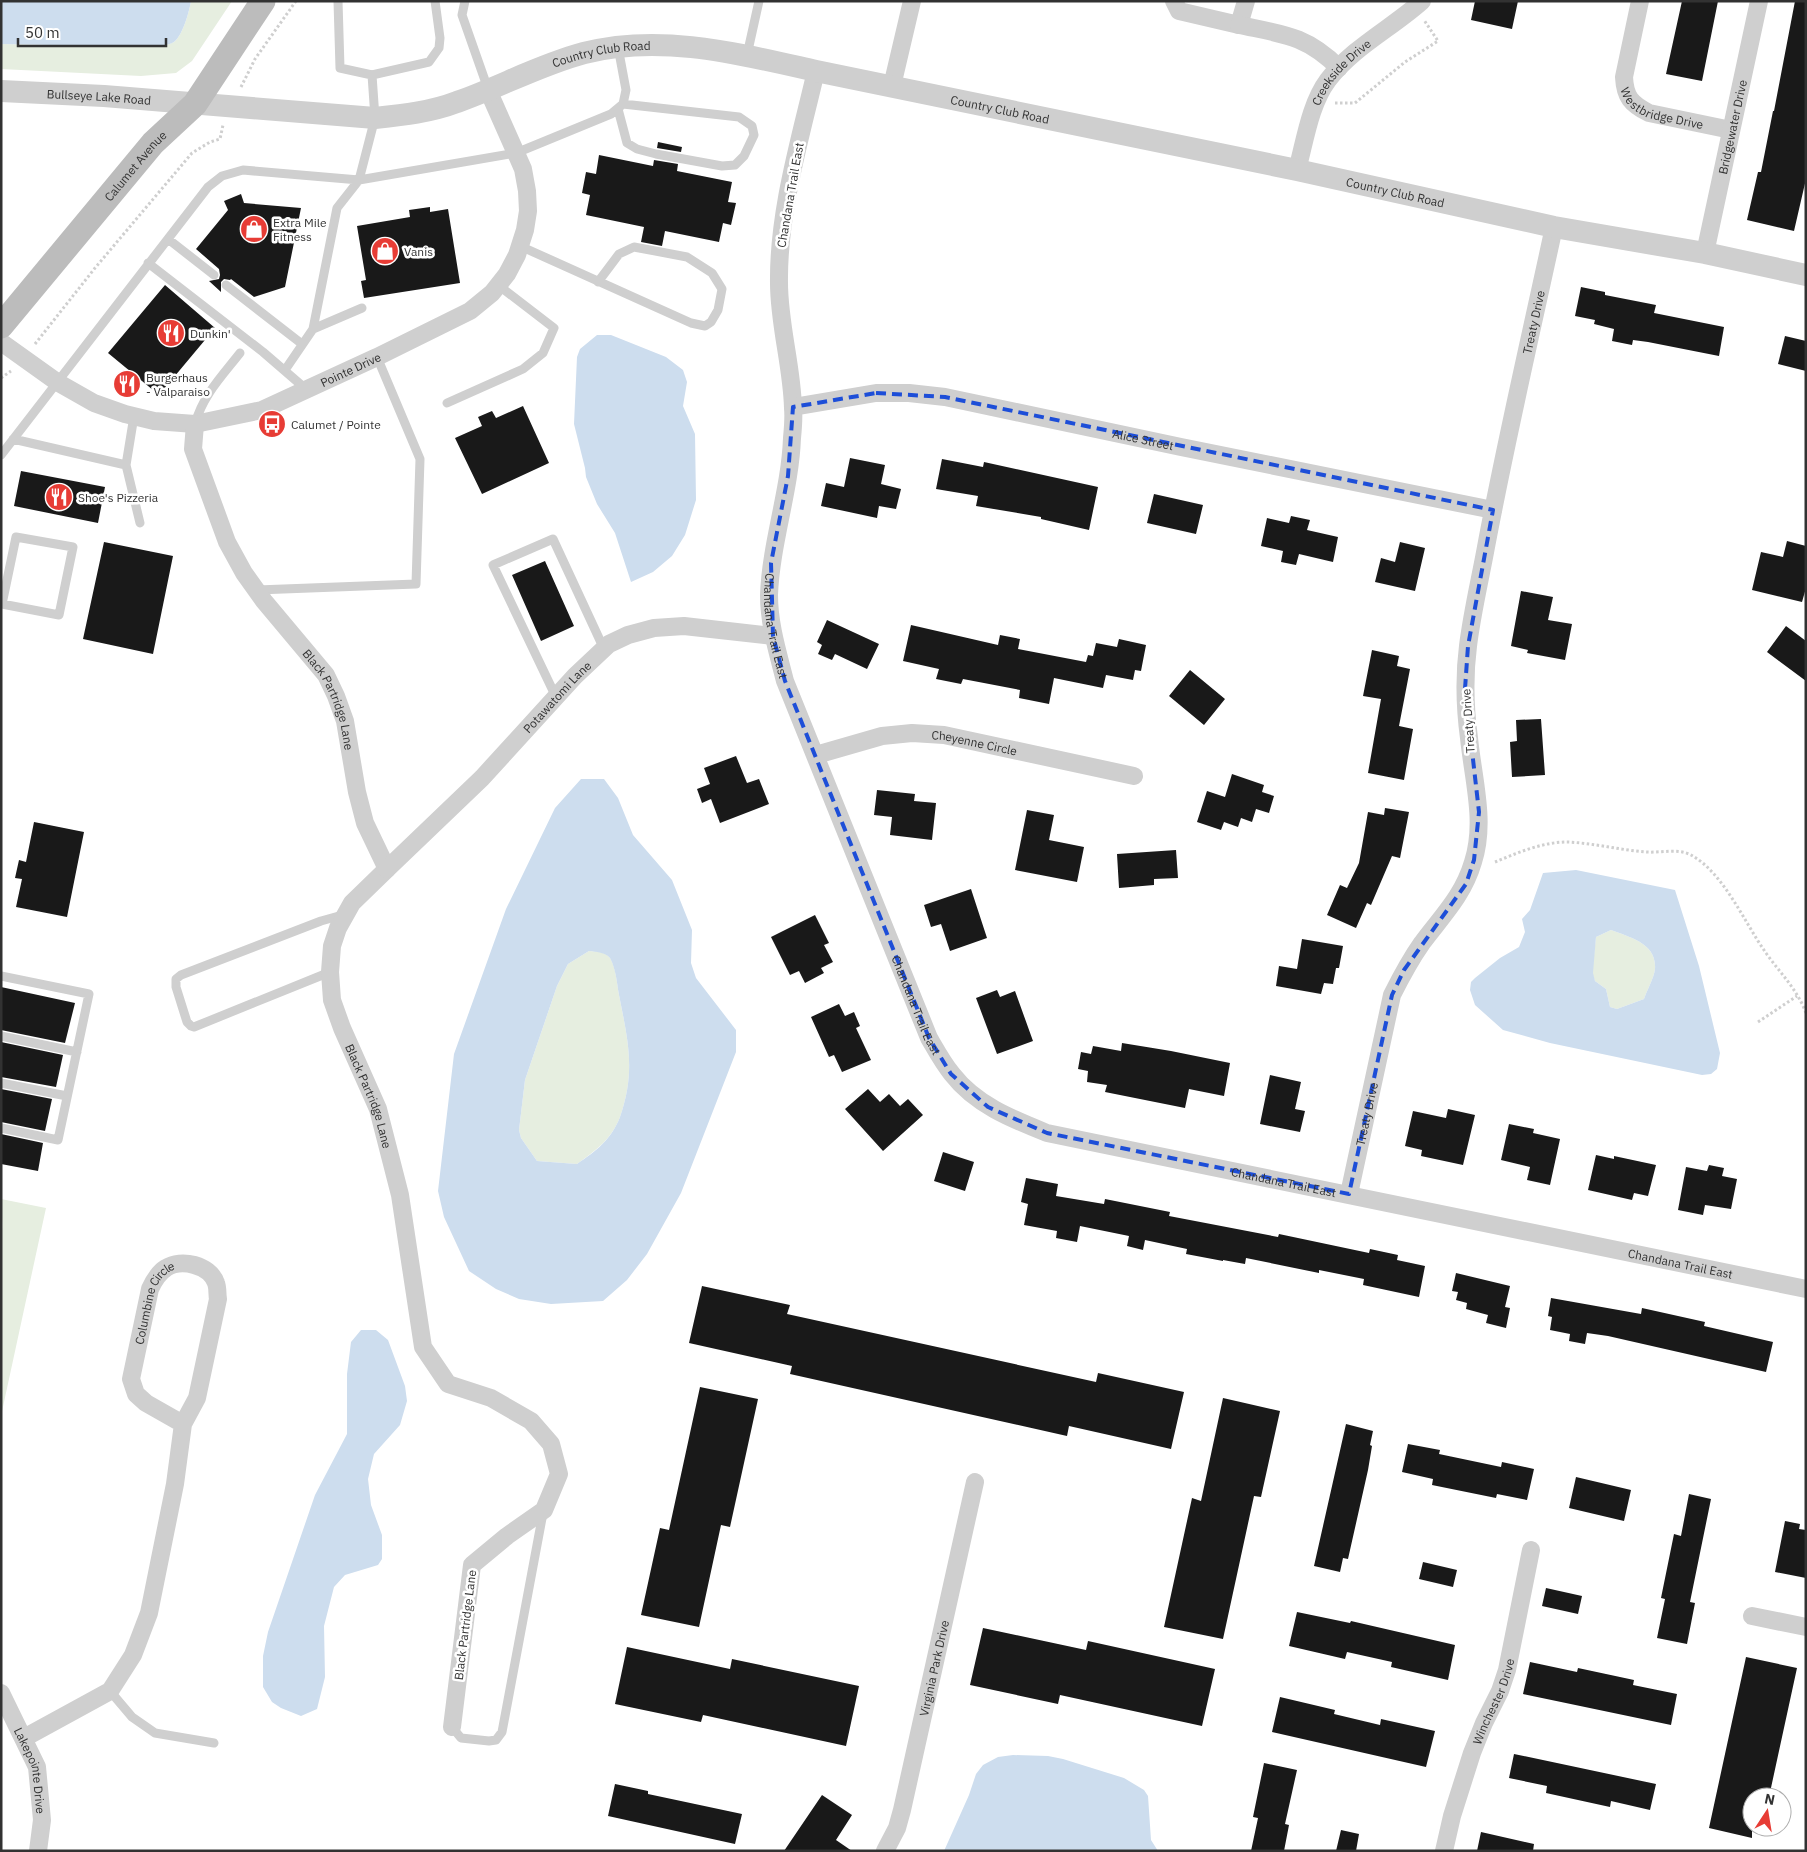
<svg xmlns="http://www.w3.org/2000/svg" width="1807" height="1852" font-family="'IBM Plex Sans',sans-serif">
	<rect width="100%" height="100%" fill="#fff"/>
	<!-- green -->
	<path fill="#e6eee0" d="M191 1H232L192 61 176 73 141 76 1 69V44L150 47C158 46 167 46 174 42 183 35 189 12 191 1Z
		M1611 930C1629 937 1657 943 1655 969 1654 978 1647 990 1644 999L1617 1009 1610 1007 1606 989 1595 981 1592 973 1596 937Z
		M589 951C596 952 605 951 610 958 616 968 617 984 619 995 628 1041 636 1071 620 1117 611 1140 596 1150 577 1164L537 1161 521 1138 519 1130 525 1080 557 986 568 964Z
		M1 1199 46 1208 1 1416V1237C4 1225 1 1212 1 1199Z"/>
	<!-- water -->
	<path fill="#cdddee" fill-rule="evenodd" d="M1 1H191C189 12 183 35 174 42 168 46 158 46 150 47L1 44Z
		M597 335H611L666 357 683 370 687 382 683 406 695 434 696 500 685 535 672 556 653 572 631 582 615 533 597 504 586 477 585 468 574 424 577 357 580 349Z
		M581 779H604L618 798 633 835 672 880 692 930 691 963 696 978 736 1030V1052L681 1193 647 1254 627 1280 603 1301 551 1304 519 1299 496 1289 469 1271 444 1217 438 1191 454 1054 506 909 555 808ZM589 951C596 952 605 952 610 958 616 969 617 984 619 995 628 1041 636 1071 620 1117 611 1140 596 1151 577 1164L537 1161 521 1138 519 1130 525 1080 557 986 568 964Z
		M1576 870 1675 890 1699 966 1720 1053 1717 1069 1711 1074 1702 1075 1550 1043 1503 1030 1475 1005 1470 990 1471 982 1475 978 1500 958 1519 947 1525 932 1522 919 1530 910 1543 873ZM1611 930C1629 937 1657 943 1655 969 1654 978 1647 990 1644 999L1617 1009 1610 1007 1606 989 1595 981 1593 973 1596 937Z
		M361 1330H376L388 1340 405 1386 407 1401 400 1425 374 1454 368 1479 371 1505 382 1535V1559L378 1565 345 1575 334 1587 324 1626 325 1677 317 1709 301 1716 281 1708 272 1702 263 1687V1656L268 1632 315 1495 347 1434V1374L351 1342Z
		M1013 1755 1048 1756 1063 1759 1124 1778 1144 1790 1148 1796 1151 1840 1158 1851H944L969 1795 976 1774 983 1765 998 1757Z"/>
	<!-- building -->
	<path fill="#191919" d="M1475 1H1518L1512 29 1471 20Z
		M1682 1H1718L1702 81 1666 74Z
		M1795 1H1806V179L1794 231 1747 220 1758 172H1761L1773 111H1774Z
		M658 142 682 147 681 152 657 148Z
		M599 155 653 166 654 160 678 164 677 171 732 182 728 202 736 203 731 225 723 223 719 242 665 231 662 246 641 242 644 227 586 215 590 195 582 193 586 172 596 174Z
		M241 194 244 203 301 208 285 287 254 297 231 279 230 280 224 279 221 282V292L209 281 219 279 220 275 219 269 196 249 228 210 224 201Z
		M430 207V212L448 209 460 283 364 298 361 281 366 280 357 226 410 217 409 210Z
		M165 285 215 328 159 395 108 353Z
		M1581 287 1605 292V295L1656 305 1654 313 1724 327 1719 356 1648 342 1633 340 1632 345 1612 341 1614 329 1594 324 1595 320 1575 316Z
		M1785 336 1806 341V371L1778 364Z
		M523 406 549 463 482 494 455 438 482 426 478 417 492 411 496 418Z
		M850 458 885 465 881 484 901 489 896 509 879 506 877 518 821 506 826 483 844 487Z
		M942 459 983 467 984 462 1098 487 1089 530 1041 519V517L976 506 978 496 936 489Z
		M21 471 105 487 98 523 14 506Z
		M1154 494 1203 505 1196 534 1147 523Z
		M1291 516 1310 520 1307 530 1338 537 1333 562 1299 554 1296 565 1281 562 1283 551 1261 546 1267 518 1289 523Z
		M1787 541 1806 546V588L1802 602 1752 590 1761 552 1783 557Z
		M104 542 173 556 153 654 83 639Z
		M1400 542 1425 548 1415 591 1375 582 1381 558 1395 562Z
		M545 561 574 626 541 641 512 575Z
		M1521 591 1553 597 1548 620 1572 624 1565 660 1527 653 1528 650 1511 646Z
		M827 620 879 644 867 669 835 654 832 660 818 654 822 645 817 642Z
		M911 625 998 645 1000 635 1020 639 1018 649 1086 662 1088 655 1093 656 1096 643 1117 647 1119 639 1146 645 1141 671 1135 670 1133 680 1106 675 1103 688 1054 678 1049 704 1019 698 1020 690 963 679 961 684 936 679 939 669 903 661Z
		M1786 626 1806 641V681L1767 652Z
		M1372 650 1399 656 1397 666 1410 669 1399 726 1413 729 1404 780 1368 773 1381 699 1363 696Z
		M1190 670 1225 699 1204 725 1169 696Z
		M1541 719 1545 775 1512 777 1510 742 1517 741 1516 720Z
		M736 756 747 783 759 779 769 804 720 823 711 799 702 803 697 789 710 784 704 768Z
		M1232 774 1264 785 1262 792 1274 796 1269 813 1256 809 1252 822 1241 818 1238 827 1224 822 1221 830 1197 822 1207 791 1225 797Z
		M877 790 915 794 914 801 936 803 932 840 890 835 892 817 874 815Z
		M1385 808 1409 812 1400 858 1392 856 1371 905 1367 903 1356 928 1327 915 1340 885 1347 888 1359 863 1368 812 1384 815Z
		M1027 810 1054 815 1049 840 1084 847 1077 882 1015 870Z
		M34 822 84 832 67 917 16 907 22 879 15 878 19 860 26 862Z
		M1176 850 1178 878 1154 879V885L1119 888 1117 854Z
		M971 889 987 938 950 951 941 924 931 927 924 905Z
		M815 915 829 943 824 945 833 962 821 968 824 973 805 983 799 971 790 975 771 937Z
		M1302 939 1343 946 1339 968H1336L1333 984 1324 983 1321 994 1276 986 1279 966 1297 969Z
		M1 987 75 1003 65 1043 1 1030Z
		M997 990 1000 997 1015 991 1033 1041 997 1054 976 998Z
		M839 1004 845 1016 854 1012 860 1026 856 1028 871 1060 842 1072 834 1055 829 1057 811 1017Z
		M1 1042 63 1055 56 1087 1 1077Z
		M1122 1043 1171 1051 1230 1063 1224 1096 1189 1089 1185 1108 1105 1092 1107 1085 1087 1082 1088 1071 1078 1069 1081 1052 1091 1054 1093 1046 1121 1051Z
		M1270 1075 1301 1082 1295 1109 1305 1111 1300 1132 1260 1124Z
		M1 1089 52 1099 45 1131 1 1122Z
		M868 1089 880 1102 889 1094 900 1106 908 1099 923 1115 883 1151 845 1109Z
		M1448 1109 1475 1115 1463 1165 1421 1156 1422 1150 1405 1146 1413 1111 1446 1118Z
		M1509 1124 1534 1129 1533 1133 1560 1139 1550 1185 1527 1180 1530 1167 1501 1160Z
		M1 1134 43 1143 38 1171 1 1164Z
		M943 1152 974 1162 965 1191 934 1181Z
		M1596 1155 1614 1159V1156L1656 1165 1648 1196 1634 1193 1632 1200 1588 1190Z
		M1709 1165 1724 1168 1722 1176 1737 1179 1731 1209 1705 1205 1703 1215 1678 1210 1686 1167 1707 1171Z
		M1026 1178 1058 1184 1056 1196 1104 1204 1105 1199 1170 1212 1169 1216 1278 1237 1279 1234 1369 1253 1370 1249 1398 1255 1397 1260 1425 1266 1419 1297 1363 1285 1364 1279 1319 1270V1273L1246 1258 1245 1264 1223 1260V1261L1186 1254 1187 1249 1145 1240 1143 1250 1127 1246 1129 1236 1080 1226 1077 1242 1056 1238 1057 1231 1024 1225 1028 1204 1021 1202Z
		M1456 1273 1510 1286 1505 1307 1510 1308 1506 1328 1486 1323 1488 1315 1466 1309 1467 1303 1456 1300 1458 1292 1452 1291Z
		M702 1286 790 1305 787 1314 1096 1382 1098 1373 1184 1392 1171 1449 1069 1426 1067 1436 790 1374 792 1366 689 1343Z
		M1551 1298 1641 1314 1642 1308 1705 1322 1704 1326 1773 1342 1766 1372 1608 1336 1587 1333 1585 1344 1569 1341 1570 1334 1550 1330 1552 1317 1548 1316Z
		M700 1387 758 1399 730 1527 721 1525 699 1627 641 1615 660 1528 669 1530Z
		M1223 1398 1280 1411 1261 1497 1254 1496 1223 1639 1164 1627 1192 1498 1201 1501Z
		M1346 1424 1373 1431 1370 1445 1372 1446 1368 1470 1348 1559 1343 1558 1340 1572 1314 1566Z
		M1408 1444 1440 1450 1439 1454 1501 1467 1502 1462 1534 1469 1527 1500 1497 1494 1496 1498 1432 1485 1433 1479 1402 1472Z
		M1576 1477 1631 1490 1624 1521 1569 1508Z
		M1689 1494 1711 1499 1690 1602 1695 1603 1687 1644 1657 1638 1665 1599 1661 1598 1674 1534 1681 1536Z
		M1785 1521 1800 1524 1799 1529 1806 1530V1578L1775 1572Z
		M1423 1562 1457 1570 1453 1587 1419 1579Z
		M1546 1588 1582 1596 1578 1614 1542 1606Z
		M1297 1612 1350 1623 1351 1621 1455 1645 1448 1680 1391 1667 1392 1662 1347 1652 1345 1659 1289 1646Z
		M983 1628 1086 1650 1088 1641 1215 1669 1202 1726 1060 1695 1058 1704 970 1685Z
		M627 1647 730 1669 732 1659 859 1686 846 1746 703 1715 701 1722 615 1704Z
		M1746 1657 1797 1668 1769 1797H1752V1838L1709 1828Z
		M1530 1662 1577 1672 1578 1668 1634 1680 1633 1685 1677 1694 1671 1725 1523 1694Z
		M1280 1697 1335 1710 1334 1714 1380 1725 1381 1719 1435 1731 1426 1767 1272 1732Z
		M1514 1754 1656 1784 1650 1810 1611 1801 1610 1807 1546 1793 1547 1786 1509 1778Z
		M1264 1763 1297 1770 1285 1824 1289 1825 1284 1851H1251L1258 1818 1253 1817Z
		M615 1784 648 1791V1794L742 1814 735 1844 608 1816Z
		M822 1795 852 1815 836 1840 852 1851H784Z
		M1341 1830 1359 1834 1356 1851H1336Z
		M1481 1832 1534 1844 1533 1851H1477Z"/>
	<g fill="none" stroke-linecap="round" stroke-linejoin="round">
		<!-- path -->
		<path stroke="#cfcfcf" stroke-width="3" stroke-dasharray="2.5 2.5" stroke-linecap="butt" d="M241 87 255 59 296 1
			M1335 103H1355L1405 62 1438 41 1424 20
			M35 344 95 268 192 153 210 142 220 139 223 125
			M1 378 11 371
			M1495 862C1517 853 1542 842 1567 842 1593 843 1620 850 1646 852 1661 853 1678 848 1691 855 1724 873 1744 922 1766 953 1780 973 1797 989 1806 1013
			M1758 1022 1797 996"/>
		<!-- service -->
		<path stroke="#cfcfcf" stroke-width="9" d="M465 1 462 15 488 89
			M747 55 759 1
			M372 75 429 62 439 48 440 38 435 1
			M618 109 627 143 637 149 656 154 722 166 735 165 744 156 754 135 752 126 739 117 623 104
			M168 239 214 275
			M520 246 691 323 705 326 711 322 718 310 722 289 712 273 687 257 634 247 619 254 598 282
			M148 263 263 352 307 390
			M226 285 302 344
			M313 329 362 308
			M285 370 313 329 337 208 359 180 375 118 372 75 340 68 338 1
			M447 403 523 369 543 353 554 328 498 285
			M195 424C203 395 222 376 240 353
			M13 439 126 465 140 523
			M1 455 208 187 222 176 243 170 359 180 516 153 611 114 623 104 626 90 618 47
			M126 465 134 416
			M257 590 416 584 420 459 377 357
			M1 604H2L59 615 73 547 16 537 2 604
			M556 697 493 565 553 539 604 649
			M330 972 194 1027 191 1026 187 1022 176 987V979L181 975 321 921 346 914
			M1 976 89 994 58 1140 1 1128
			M1 1036 77 1052
			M1 1083 67 1096
			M110 1691 132 1717 155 1733 214 1743
			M452 1727 461 1738 489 1741 496 1740 502 1732 543 1513"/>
		<!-- minor -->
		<g stroke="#cfcfcf" stroke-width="18">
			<path d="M1174 1 1179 11 1239 25 1246 1"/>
			<path id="s1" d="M1640 1 1624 77C1625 97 1631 104 1649 113L1731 130"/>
			<path d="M1239 25C1282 34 1306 35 1339 68"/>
			<path id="s2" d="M816 71C800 140 778 212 779 283 779 325 792 366 793 408 794 418 793 428 792 438 790 491 771 542 769 595 769 625 778 653 785 681L929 1038C936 1050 943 1063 952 1074 976 1105 1012 1119 1047 1133L1806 1289"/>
			<path d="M892 86 912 1"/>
			<path id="s3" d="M1297 170C1305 141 1310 104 1328 80 1353 47 1392 28 1422 1"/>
			<path id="s4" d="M1705 253 1759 1"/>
			<path id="s5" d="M1 342 57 382 94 403 125 414 154 421 195 424 262 410 377 357 470 311 492 293 507 274 517 255 525 230 528 211 527 191 523 169 488 90"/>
			<path id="s6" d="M793 407 876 393H909L945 397 1181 447 1493 510"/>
			<path id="s7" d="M195 424 193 449 227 542 244 573 264 601 326 675 336 696 345 721 357 792 365 823 387 869 352 903 338 928 332 946 330 972 332 1000 342 1028 378 1109 400 1195 423 1347 448 1384 491 1398 531 1421 551 1444 559 1474 544 1510 507 1536 472 1565 452 1727"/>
			<path id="s8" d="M816 755 882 736 912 733 944 735 1134 776"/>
			<path id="s9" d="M387 869 482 778 575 676 609 644 628 635 654 628 684 626 773 636"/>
			<path id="s10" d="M1349 1194 1392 995C1401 977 1410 960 1422 943 1442 916 1463 896 1473 862 1486 822 1473 779 1469 738 1465 708 1464 677 1468 646 1472 613 1480 580 1486 547 1506 440 1531 334 1554 227"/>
			<path d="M1752 1616 1806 1627"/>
			<path id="s11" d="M1 1693 37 1767 42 1820 38 1851"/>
			<path id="s12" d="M24 1738 110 1691 133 1655 149 1613 175 1484 183 1424 146 1403 136 1394 131 1379 150 1289C154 1280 158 1273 166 1268 181 1258 210 1265 216 1283 218 1288 217 1294 218 1299L197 1398 183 1424"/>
			<path id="s13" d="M885 1851 897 1828 902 1810 975 1482"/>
			<path id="s14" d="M1444 1851 1452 1816 1472 1753 1484 1723 1500 1691 1507 1670 1531 1550"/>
		</g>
		<!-- tertiary -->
		<path stroke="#cfcfcf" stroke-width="22" id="s15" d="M1 91 104 96 375 118C403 115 431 112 457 102 500 87 539 65 584 53 661 33 740 54 816 71L1297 170 1554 227 1705 253 1806 275"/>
		<!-- secondary -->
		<path stroke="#bcbcbc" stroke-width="25" id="s16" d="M1 326 153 143 195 104 263 1"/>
	</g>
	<!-- marked area -->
	<path fill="none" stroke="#1d4ed8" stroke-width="4" stroke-dasharray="10 6" stroke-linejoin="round" d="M876 393 945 397 1493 510 1468 646 1465 689 1479 812 1474 860 1466 884 1404 970 1392 995 1349 1194 1047 1133 988 1107 951 1074 929 1038 785 681 773 636 771 563 788 476 793 407Z"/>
	<!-- icons -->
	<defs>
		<g id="shop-disc" transform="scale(1.4375)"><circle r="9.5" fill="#e73c35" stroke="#fff"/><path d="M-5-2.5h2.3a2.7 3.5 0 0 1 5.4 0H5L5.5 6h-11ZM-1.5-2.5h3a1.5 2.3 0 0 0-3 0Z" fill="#fff"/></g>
		<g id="restaurant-disc" transform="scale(1.4375)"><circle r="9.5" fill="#e73c35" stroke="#fff"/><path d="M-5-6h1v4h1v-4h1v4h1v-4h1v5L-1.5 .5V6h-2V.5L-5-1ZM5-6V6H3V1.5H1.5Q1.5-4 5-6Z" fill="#fff"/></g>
		<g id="bus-disc" transform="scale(1.4375)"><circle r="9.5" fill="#e73c35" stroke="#fff"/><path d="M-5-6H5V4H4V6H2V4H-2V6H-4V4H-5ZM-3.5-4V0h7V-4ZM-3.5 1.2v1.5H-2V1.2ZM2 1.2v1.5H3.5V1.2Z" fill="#fff"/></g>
	</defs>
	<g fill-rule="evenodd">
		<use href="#shop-disc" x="254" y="229"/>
		<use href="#shop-disc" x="385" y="251"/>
		<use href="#restaurant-disc" x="171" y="333"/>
		<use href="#restaurant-disc" x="127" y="384"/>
		<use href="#bus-disc" x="272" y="424"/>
		<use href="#restaurant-disc" x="59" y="497"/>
	</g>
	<g text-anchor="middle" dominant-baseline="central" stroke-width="5" stroke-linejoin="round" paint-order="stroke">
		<!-- street labels -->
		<g font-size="12" fill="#323232" stroke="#fff">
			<text stroke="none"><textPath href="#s15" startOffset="612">Country Club Road</textPath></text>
			<text stroke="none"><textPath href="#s3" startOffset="110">Creekside Drive</textPath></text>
			<text stroke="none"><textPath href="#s15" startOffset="98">Bullseye Lake Road</textPath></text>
			<text stroke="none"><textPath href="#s1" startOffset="134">Westbridge Drive</textPath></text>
			<text stroke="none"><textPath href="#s15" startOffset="1018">Country Club Road</textPath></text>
			<text stroke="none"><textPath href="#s4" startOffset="129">Bridgewater Drive</textPath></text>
			<text stroke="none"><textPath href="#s16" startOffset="209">Calumet Avenue</textPath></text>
			<text stroke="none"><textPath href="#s15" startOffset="1422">Country Club Road</textPath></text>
			<text transform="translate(790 195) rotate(-80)">Chandana Trail East</text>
			<text stroke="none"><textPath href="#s10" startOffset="908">Treaty Drive</textPath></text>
			<text stroke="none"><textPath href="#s5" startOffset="381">Pointe Drive</textPath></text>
			<text stroke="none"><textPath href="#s6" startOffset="356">Alice Street</textPath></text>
			<text stroke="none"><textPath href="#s2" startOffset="562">Chandana Trail East</textPath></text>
			<text stroke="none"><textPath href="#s9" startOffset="242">Potawatomi Lane</textPath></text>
			<text stroke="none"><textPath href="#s7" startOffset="314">Black Partridge Lane</textPath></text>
			<text transform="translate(1468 721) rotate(-94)">Treaty Drive</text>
			<text stroke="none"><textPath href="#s8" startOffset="162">Cheyenne Circle</textPath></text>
			<text stroke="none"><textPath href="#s2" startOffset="968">Chandana Trail East</textPath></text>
			<text stroke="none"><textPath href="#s7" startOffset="749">Black Partridge Lane</textPath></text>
			<text stroke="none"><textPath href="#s10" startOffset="82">Treaty Drive</textPath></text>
			<text stroke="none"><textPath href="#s2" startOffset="1401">Chandana Trail East</textPath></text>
			<text stroke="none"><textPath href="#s2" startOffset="1806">Chandana Trail East</textPath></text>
			<text stroke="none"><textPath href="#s12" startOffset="531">Columbine Circle</textPath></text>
			<text transform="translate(465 1625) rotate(-83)">Black Partridge Lane</text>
			<text stroke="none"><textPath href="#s13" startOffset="190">Virginia Park Drive</textPath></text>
			<text stroke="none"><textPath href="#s14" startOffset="158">Winchester Drive</textPath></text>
			<text stroke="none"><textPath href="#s11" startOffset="84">Lakepointe Drive</textPath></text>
		</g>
		<!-- poi labels -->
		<g font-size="12" fill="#323232" stroke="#fff" text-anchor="start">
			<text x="273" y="222">Extra Mile<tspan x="273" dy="14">Fitness</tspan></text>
			<text x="404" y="251">Vanis</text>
			<text x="190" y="333">Dunkin'</text>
			<text x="146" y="377">Burgerhaus<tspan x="146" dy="14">- Valparaiso</tspan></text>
			<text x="291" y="424">Calumet / Pointe</text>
			<text x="78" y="497">Shoe's Pizzeria</text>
		</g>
	</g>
	<!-- border -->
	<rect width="1807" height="1852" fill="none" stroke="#323232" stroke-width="5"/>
	<!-- north arrow -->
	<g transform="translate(1767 1812) rotate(12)"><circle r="24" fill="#ffffff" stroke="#adadad"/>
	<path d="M0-4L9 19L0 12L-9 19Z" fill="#e73c35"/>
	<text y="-8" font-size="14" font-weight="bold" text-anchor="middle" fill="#323232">N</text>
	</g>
	<!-- scale -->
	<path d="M18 38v8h148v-8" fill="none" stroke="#323232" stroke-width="2.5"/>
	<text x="25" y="38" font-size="15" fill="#323232" stroke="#ffffff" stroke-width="4" paint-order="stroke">50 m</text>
</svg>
